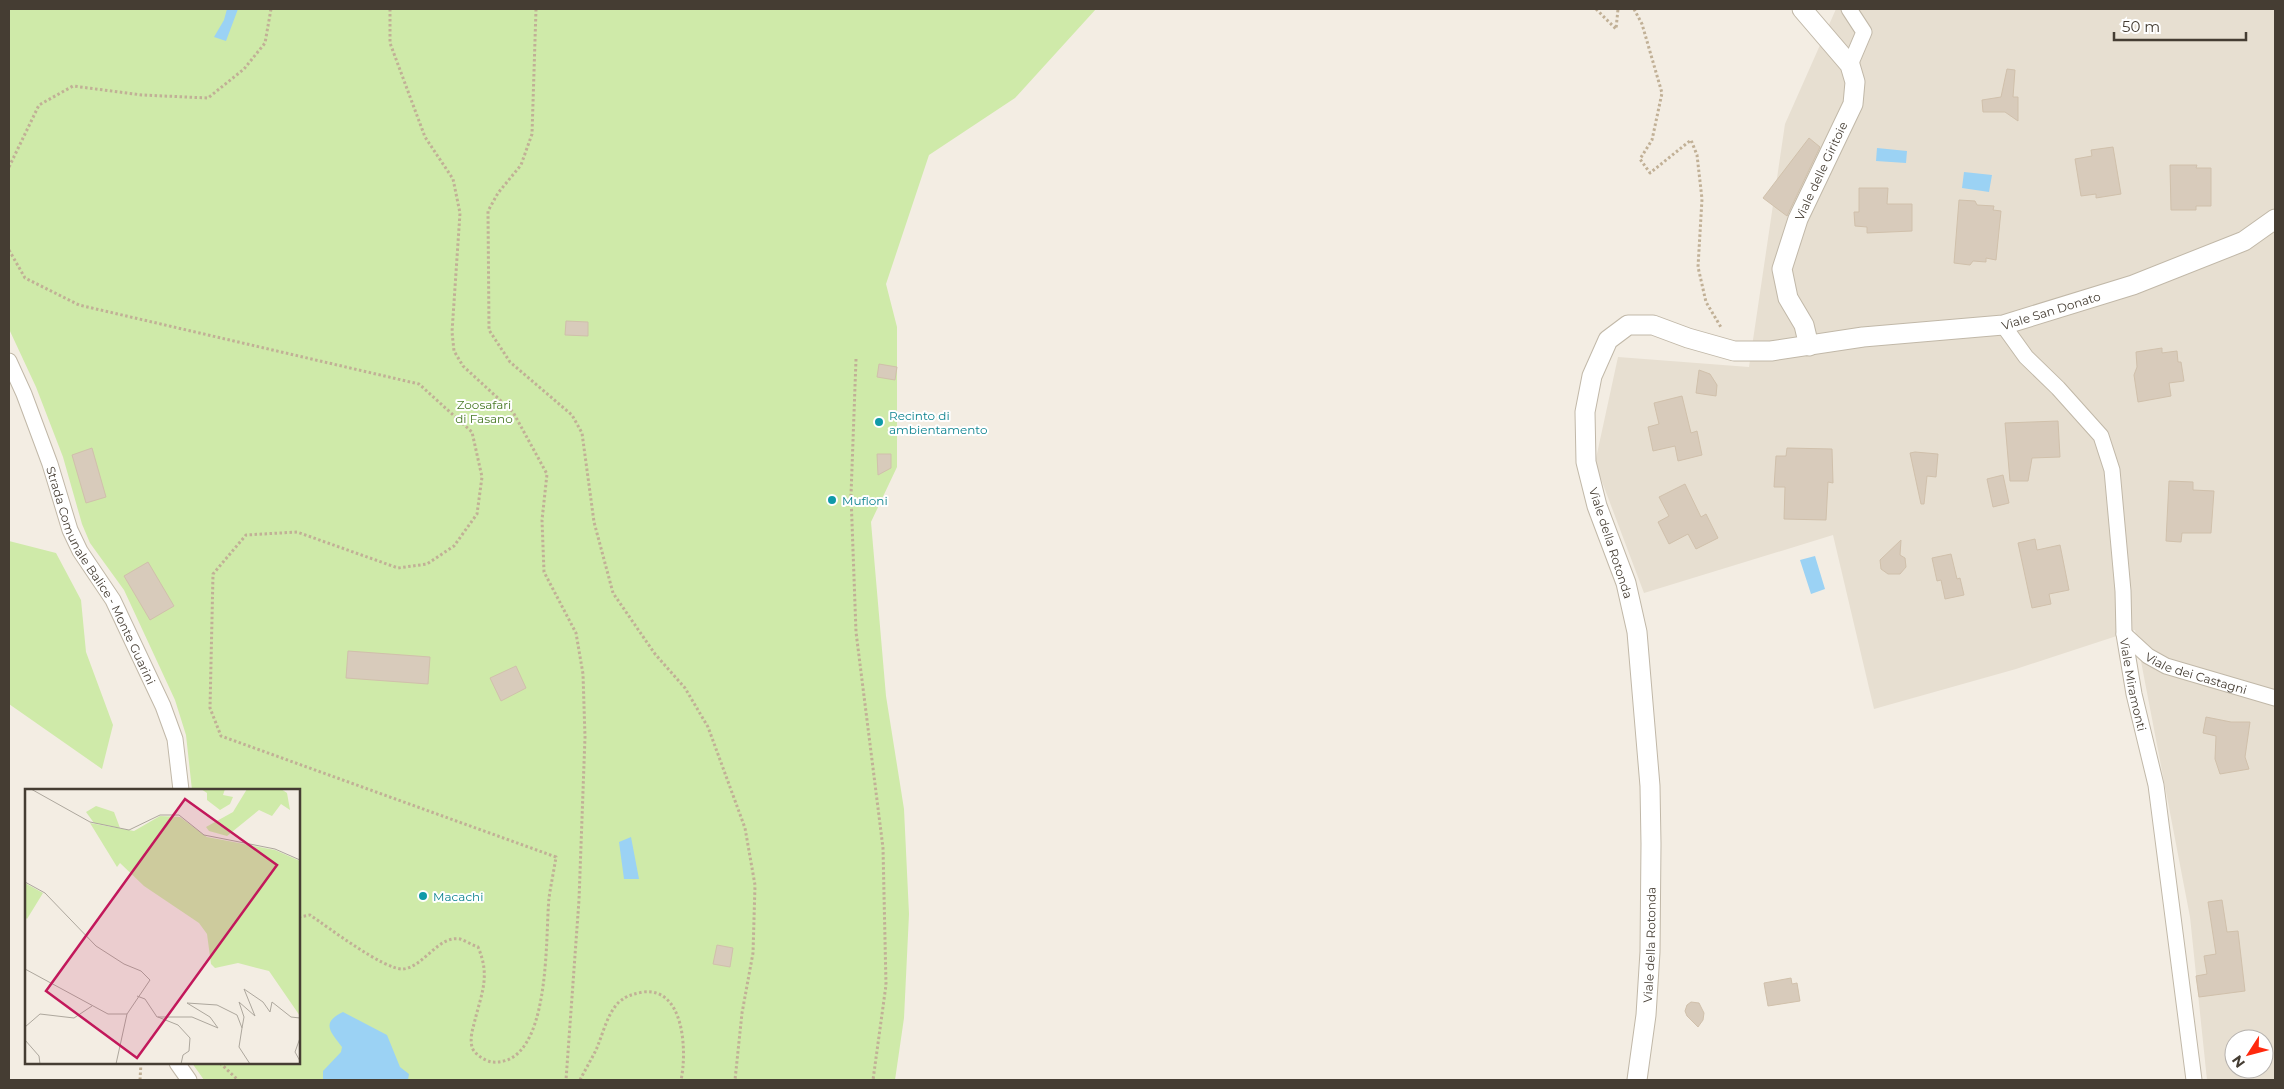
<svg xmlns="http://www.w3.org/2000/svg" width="2284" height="1089" font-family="Montserrat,sans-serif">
	<rect width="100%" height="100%" fill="#f3ede3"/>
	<!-- residential -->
	<path fill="#e7dfd1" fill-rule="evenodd" d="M1836 9H2275V1080H2207L2190 917 2135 630 2016 669 1874 709 1833 535 1644 593 1595 463 1618 357 1749 367 1785 124ZM2234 1039H2264V1069H2234Z"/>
	<!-- green -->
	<path fill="#cfeaa9" d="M9 9H1096L1015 98 929 155 886 284 897 327V467L871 522 886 696 904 809 909 914 904 1018 895 1080H204L192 1063H299V790H192L186 735 175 700 124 590 90 543 82 524 63 457 36 387 9 329Z
		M9 541 56 553 81 600 86 652 113 725 102 769 9 704Z"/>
	<!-- water -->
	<path fill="#9bd2f4" d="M227 9H238L226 41 214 37 224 20Z
		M1877 148 1907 151 1906 163 1876 161Z
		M1964 172 1992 175 1989 192 1962 188Z
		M1815 556 1825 589 1811 594 1800 560Z
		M631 837 639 879H624L619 842Z
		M343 1012 387 1035 400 1067 409 1074 408 1080H323V1071L341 1052 342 1047C331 1032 320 1023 343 1012Z"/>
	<!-- building -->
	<path fill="#d8cbbb" stroke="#d0c0ab" d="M2007 69 2015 70 2013 97H2018V121L2005 112H1983L1982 100 2001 97Z
		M1809 138 1820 147 1787 216 1763 198Z
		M2113 147 2121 194 2096 198V194L2081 196 2075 159 2092 156 2091 150Z
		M2170 165H2197L2196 168H2211V206H2196V210H2171Z
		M1859 188H1888L1887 204H1912V231L1867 233V227L1855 226 1854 212H1859Z
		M1959 200 1975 201 1977 205 1994 206 1993 210 2001 211 1996 260 1986 258V262L1973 261 1970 265 1954 263Z
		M566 321 588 322V336L565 335Z
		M2162 348V353L2177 351 2178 362H2181L2184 381 2169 383 2171 396 2138 402 2134 375 2137 367 2136 352Z
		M879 364 897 367 895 380 877 377Z
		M1699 370 1710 374 1717 385 1716 396 1696 393Z
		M1682 396 1691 433 1697 431 1702 455 1678 461 1675 446 1653 451 1648 427 1659 424 1654 403Z
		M2058 421 2060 457 2032 458 2028 481H2010L2005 423Z
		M92 448 106 497 86 503 72 455Z
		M1787 448 1832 449 1833 483 1828 482 1826 520 1784 519 1785 487H1774L1776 456H1786Z
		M1915 452 1938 454 1936 477 1927 476 1924 504H1921L1910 453Z
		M877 454H891V468L878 475Z
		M2003 475 2009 503 1993 507 1987 479Z
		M2169 481 2193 482V490L2214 491 2211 533H2182L2181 542 2166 541Z
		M1685 484 1701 517 1706 514 1718 538 1696 549 1688 534 1669 544 1658 522 1669 516 1659 497Z
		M2035 539 2037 550 2060 545 2069 590 2049 594 2051 604 2032 608 2018 543Z
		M1901 540 1900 555 1905 558 1906 567 1900 574H1888L1881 569 1880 560Z
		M1951 554 1957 579 1960 578 1964 595 1945 599 1941 580 1937 581 1932 558Z
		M148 562 174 606 150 620 124 576Z
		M348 651 430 657 428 684 346 678Z
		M516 666 526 688 501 701 490 678Z
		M2206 717 2231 722H2250L2245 757 2249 769 2220 774 2215 759 2216 736 2203 733Z
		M2222 900 2227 932 2238 931 2245 991 2199 997 2196 976 2207 974 2204 956 2216 954 2208 902Z
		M717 945 733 948 730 967 713 964Z
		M1791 978 1792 984 1797 983 1800 1001 1768 1006 1764 983Z
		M1691 1002 1699 1003 1704 1013 1703 1020 1698 1027 1687 1016 1685 1011 1687 1005Z"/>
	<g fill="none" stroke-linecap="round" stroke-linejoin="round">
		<!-- minor casing -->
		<g stroke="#c1b8a8" stroke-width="17">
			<g id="minor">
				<path d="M1849 9 1864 32 1850 65"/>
				<path id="s1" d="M2003 325 2026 357 2058 388 2101 436 2112 470 2123 591 2124 634 2134 694 2156 785 2194 1080"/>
				<path id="s2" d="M9 361 24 394 50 464 70 530 80 551 113 600 163 706 175 739 181 790"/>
				<path id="s3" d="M2124 634 2148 656 2166 666 2275 698"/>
				<path d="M177 1063 189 1080"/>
			</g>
		</g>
		<!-- tertiary casing -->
		<g stroke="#c1b8a8" stroke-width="21">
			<g id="tertiary">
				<path d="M1802 9 1850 65 1855 82 1853 104 1798 219 1782 269 1788 298 1804 325 1809 346"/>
				<path id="s4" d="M1637 1080 1646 1015 1650 952 1651 844 1650 786 1637 632 1626 583 1597 506 1586 462 1585 412 1592 376 1608 340 1628 325H1653L1688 338 1734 351H1771L1863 337 2003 325 2133 285 2244 241 2275 219"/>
			</g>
		</g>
		<!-- path -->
		<path stroke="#c1b096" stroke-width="3" stroke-dasharray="2.5 2.5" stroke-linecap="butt" d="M390 9V43L425 137 453 179 460 213 452 332 454 351 463 366 513 412 547 474 542 520 544 572 576 633 583 674 585 737 579 900 566 1080
			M536 9 532 134 521 165 498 193 488 211 489 330 510 362 572 415 582 433 594 522 613 593 655 654 685 688 708 727 745 828 755 885 753 953 742 1013 735 1080
			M1596 9 1616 29 1618 9
			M1634 9 1642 24 1662 93 1652 140 1640 159 1650 173 1691 140 1697 155 1702 199 1698 267 1706 302 1722 329
			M9 167 39 105 73 86 142 95 208 98 244 69 265 43 271 9
			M9 250 25 278 79 305 419 384 472 432 482 477 477 514 454 546 427 564 398 568 297 532 246 535 213 574 210 708 221 736 556 857C554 870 551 884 549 898 545 936 552 1067 492 1062 485 1061 474 1054 472 1047 470 1039 472 1031 474 1024 481 994 491 977 478 947 472 945 466 941 460 939 438 935 424 967 403 969 384 970 328 927 310 915L299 917
			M856 359 851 495 856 632 883 848 886 985 873 1080
			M220 1063 238 1080
			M140 1080 141 1063
			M580 1080C585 1070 591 1060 596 1050 603 1034 607 1014 619 1002 627 995 634 994 643 992 685 987 687 1053 681 1080"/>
		<!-- minor -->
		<use href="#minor" stroke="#fff" stroke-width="15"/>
		<!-- tertiary -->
		<use href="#tertiary" stroke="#fff" stroke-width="19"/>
	</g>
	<!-- markers -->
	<g fill="#0f9aa8" stroke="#fff" stroke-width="2">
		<circle cx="879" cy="422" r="5"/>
		<circle cx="832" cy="500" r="5"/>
		<circle cx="423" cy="896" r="5"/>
	</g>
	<g text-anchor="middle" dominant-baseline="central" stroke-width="4" stroke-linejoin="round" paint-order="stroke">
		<!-- street labels -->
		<g font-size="12" fill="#453d33" stroke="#fff">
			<text transform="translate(1821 171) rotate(-65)">Viale delle Giritoie</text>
			<text stroke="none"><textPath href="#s4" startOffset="1209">Viale San Donato</textPath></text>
			<text transform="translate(1611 543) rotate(72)">Viale della Rotonda</text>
			<text stroke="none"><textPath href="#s2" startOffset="234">Strada Comunale Balice - Monte Guarini</textPath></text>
			<text stroke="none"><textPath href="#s3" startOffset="84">Viale dei Castagni</textPath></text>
			<text stroke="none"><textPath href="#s1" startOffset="400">Viale Miramonti</textPath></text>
			<text stroke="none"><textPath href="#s4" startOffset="136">Viale della Rotonda</textPath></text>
		</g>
		<!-- park labels -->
		<g font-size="12" fill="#477924" stroke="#fff">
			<text x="484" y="404">Zoosafari<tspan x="484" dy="14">di Fasano</tspan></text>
		</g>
		<!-- culture labels -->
		<g font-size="12" fill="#0d838f" stroke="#fff" text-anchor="start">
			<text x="889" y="415">Recinto di<tspan x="889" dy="14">ambientamento</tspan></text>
			<text x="842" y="500">Mufloni</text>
			<text x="433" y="896">Macachi</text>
		</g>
	</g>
	<!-- overview -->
	<g transform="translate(25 789)">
		<rect width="275" height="275" fill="#f3ede3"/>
		<path d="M176 0H200L198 6 208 8 205 15 195 21 182 11V4ZM222 0H256L262 4 265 21 256 15 247 27 234 21 202 47 184 42 181 38 208 23ZM71 17 89 23 95 39 69 34 61 23ZM135 27 155 28 182 48 250 61 275 72V227L244 182 213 174 190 179 186 175 182 145 174 134 119 97 95 74 92 78 65 34 109 42ZM0 94 18 104 2 130 0 128Z" fill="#cfeaa9"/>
		<path fill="none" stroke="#ada79d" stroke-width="1" d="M6 0 65 33 104 41 135 26H154L179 46 250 60 275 71M0 93 20 104 71 157 99 175 116 182 125 191 102 225 91 275M0 180 83 225H102M112 207 120 210 132 228H167L193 239 185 228 162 214 192 216 212 226 217 239 219 228 214 213 230 227 219 200 238 213 245 223 247 213 266 228 275 229M133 228 153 236 165 249 164 262 158 266 156 275M0 238 15 225 49 229 67 217M217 239 214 258 225 275M275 249 270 263 275 272M0 251 14 267 15 275"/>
		<path fill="#c2185b" fill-opacity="0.15" stroke="#c2185b" stroke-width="2.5" d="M160 10 252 76 112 269 21 202Z"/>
		<rect width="275" height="275" fill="none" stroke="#453d33" stroke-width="2.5"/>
	</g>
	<!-- border -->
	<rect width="2284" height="1089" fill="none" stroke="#453d33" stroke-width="20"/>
	<!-- north arrow -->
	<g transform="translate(2249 1054) rotate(234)"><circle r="24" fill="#ffffff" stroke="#b5b1ad"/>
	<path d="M0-4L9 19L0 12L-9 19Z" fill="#ff290e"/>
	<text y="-8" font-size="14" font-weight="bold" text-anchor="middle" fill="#453d33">N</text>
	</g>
	<!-- scale -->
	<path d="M2114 32v8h132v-8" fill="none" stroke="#453d33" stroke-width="2.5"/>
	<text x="2122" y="32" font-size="15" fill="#453d33" stroke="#ffffff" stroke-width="4" paint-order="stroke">50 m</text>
</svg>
